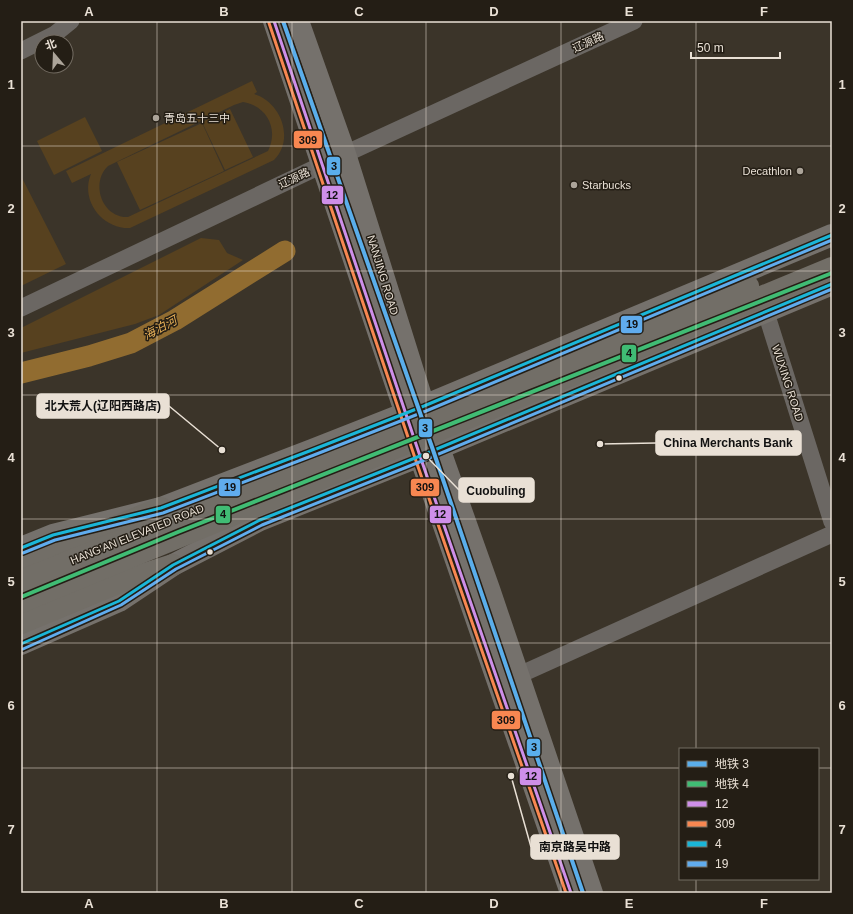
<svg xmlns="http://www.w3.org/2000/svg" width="853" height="914" font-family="Arial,'Noto Sans SC',sans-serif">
	<rect width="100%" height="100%" fill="#3b3429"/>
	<!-- green -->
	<path fill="#57411f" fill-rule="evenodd" d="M252 81 257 92 254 94C281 102 295 139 274 160L130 228C102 229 80 200 91 174L72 183 66 171ZM243 102C267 106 279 129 268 151L128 217C102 218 90 183 108 166L234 105Z
		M230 109 253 157 225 170 202 122Z
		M85 117 102 151 54 175 37 141Z
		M202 123 224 171 140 210 117 162Z
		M21 176 66 264 21 286Z
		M201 238 219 240 227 253 243 260 159 315 135 324 21 353V328Z"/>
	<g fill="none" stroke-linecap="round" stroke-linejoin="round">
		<!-- river -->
		<path stroke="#916c30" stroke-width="21" d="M21 373 89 356 131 343 175 320 285 251"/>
		<!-- minor -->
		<path stroke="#6b6763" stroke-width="17" d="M21 51 55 34 71 21
			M762 300 832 522
			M21 308 345 154 634 21
			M508 680 832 534"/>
		<!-- major -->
		<path stroke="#75716c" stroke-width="22" d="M274 21 420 456 571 893
			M298 21 345 154 424 406 489 589 592 893
			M21 548 53 535 161 508 312 450 424 406 832 235
			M21 644 119 601 173 565 260 520 420 456 832 284"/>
		<!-- highway -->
		<path stroke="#726e67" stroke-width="22" d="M21 565 161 508
			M21 623 120 582 173 565"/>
		<!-- highway-bridge -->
		<path stroke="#726e67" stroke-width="22" d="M21 581 748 286
			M21 602 832 268"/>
		<!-- bus-1 casing -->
		<g stroke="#241e15" stroke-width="6">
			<path id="bus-1" d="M274 21 420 456 571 893"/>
		</g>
		<!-- bus-2 casing -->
		<g stroke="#241e15" stroke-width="6">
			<path id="bus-2" d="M269 23 415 458 566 893"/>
		</g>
		<!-- bus-3 casing -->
		<g stroke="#241e15" stroke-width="6">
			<path id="bus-3" d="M21 548 53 535 161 508 312 450 424 406 832 235
				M21 644 119 601 173 565 260 520 420 456 832 284"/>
		</g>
		<!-- bus-4 casing -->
		<g stroke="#241e15" stroke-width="6">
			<path id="bus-4" d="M23 553 55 540 163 513 314 455 426 411 832 240
				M23 649 121 605 176 569 262 525 422 461 832 289"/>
		</g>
		<!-- bus-1 -->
		<use href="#bus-1" stroke="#ce8fe9" stroke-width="3"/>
		<!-- bus-2 -->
		<use href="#bus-2" stroke="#f88751" stroke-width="3"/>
		<!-- bus-3 -->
		<use href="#bus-3" stroke="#1ab6d8" stroke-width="3"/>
		<!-- bus-4 -->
		<use href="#bus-4" stroke="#60acee" stroke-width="3"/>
		<!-- metro-1 casing -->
		<g stroke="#241e15" stroke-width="7">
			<path id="metro-1" d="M283 21 433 450 583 893"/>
		</g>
		<!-- metro-2 casing -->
		<g stroke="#241e15" stroke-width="7">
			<path id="metro-2" d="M21 597 178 532 832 273"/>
		</g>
		<!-- metro-1 -->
		<use href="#metro-1" stroke="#5aaeeb" stroke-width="4"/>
		<!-- metro-2 -->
		<use href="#metro-2" stroke="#40bc74" stroke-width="4"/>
	</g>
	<!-- grid -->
	<path fill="none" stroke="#e9e0d5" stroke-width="1" stroke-opacity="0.55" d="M157 21V893M292 21V893M426 21V893M561 21V893M696 21V749M21 146H832M21 271H832M21 395H832M21 519H832M21 643H832M21 768H680M818 768H832M696 879V893"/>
	<!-- markers -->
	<g fill="#aca499" stroke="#241e15" stroke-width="1.5">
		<circle cx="156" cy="118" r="4"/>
		<circle cx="800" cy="171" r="4"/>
		<circle cx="574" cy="185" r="4"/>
	</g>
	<g fill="#e9e0d5" stroke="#241e15" stroke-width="1.5">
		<circle cx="619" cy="378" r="3.5"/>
		<circle cx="210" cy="552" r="3.5"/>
	</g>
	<g text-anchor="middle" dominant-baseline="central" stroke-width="3" stroke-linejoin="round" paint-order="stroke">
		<!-- street labels -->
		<g font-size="11" fill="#e9e0d5" stroke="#241e15">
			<text transform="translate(588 42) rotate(-25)">辽源路</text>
			<text transform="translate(294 178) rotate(-25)">辽源路</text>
			<text transform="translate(383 275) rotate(73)">NANJING ROAD</text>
			<text transform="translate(788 383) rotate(72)">WUXING ROAD</text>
			<text transform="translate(137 534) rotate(-22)">HANG'AN ELEVATED ROAD</text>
		</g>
		<!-- poi labels -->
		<g font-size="11" fill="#e9e0d5" stroke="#241e15" text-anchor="start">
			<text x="164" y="118">青岛五十三中</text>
			<text x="792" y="171" text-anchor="end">Decathlon</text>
			<text x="582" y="185">Starbucks</text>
		</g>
		<!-- water labels -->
		<g font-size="12" font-style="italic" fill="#ecb359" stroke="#241e15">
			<text transform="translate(160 328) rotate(-28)">海泊河</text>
		</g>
	</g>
	<!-- callouts -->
	<path fill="none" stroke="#e9e0d5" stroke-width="1.5" d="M222 450L169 406M600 444L656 443M426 456L459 490M511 776L531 847"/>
	<g fill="#e9e0d5" stroke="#241e15" stroke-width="1.5">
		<circle cx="222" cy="450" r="4"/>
		<circle cx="600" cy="444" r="4"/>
		<circle cx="426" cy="456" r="4"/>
		<circle cx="511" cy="776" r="4"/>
	</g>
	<g fill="#e9e0d5" stroke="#e9e0d5" stroke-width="1.5">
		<rect x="37" y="394" width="132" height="24" rx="4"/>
		<rect x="656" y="431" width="145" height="24" rx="4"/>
		<rect x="459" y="478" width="75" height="24" rx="4"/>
		<rect x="531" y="835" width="88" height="24" rx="4"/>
	</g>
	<g font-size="12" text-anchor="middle" font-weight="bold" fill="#111">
		<text x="103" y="410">北大荒人(辽阳西路店)</text>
		<text x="728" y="447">China Merchants Bank</text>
		<text x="496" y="495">Cuobuling</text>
		<text x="575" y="851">南京路吴中路</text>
	</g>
	<g stroke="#241e15" stroke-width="1.5">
		<rect x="293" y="130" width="30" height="19" rx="4" fill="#f88751"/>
		<rect x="326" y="156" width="15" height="20" rx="4" fill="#5aaeeb"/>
		<rect x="321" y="185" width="23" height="20" rx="4" fill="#ce8fe9"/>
		<rect x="620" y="315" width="23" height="19" rx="4" fill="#60acee"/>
		<rect x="621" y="344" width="16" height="19" rx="4" fill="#40bc74"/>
		<rect x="418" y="418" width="15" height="20" rx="4" fill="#5aaeeb"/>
		<rect x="410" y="478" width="30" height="19" rx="4" fill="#f88751"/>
		<rect x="218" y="478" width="23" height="19" rx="4" fill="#60acee"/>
		<rect x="215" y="505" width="16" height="19" rx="4" fill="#40bc74"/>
		<rect x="429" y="505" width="23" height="19" rx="4" fill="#ce8fe9"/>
		<rect x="491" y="710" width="30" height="20" rx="4" fill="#f88751"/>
		<rect x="526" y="738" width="15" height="19" rx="4" fill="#5aaeeb"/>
		<rect x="519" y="767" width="23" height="19" rx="4" fill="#ce8fe9"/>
	</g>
	<g font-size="11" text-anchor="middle" font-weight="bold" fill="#111">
		<text x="308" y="144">309</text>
		<text x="334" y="170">3</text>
		<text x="332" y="199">12</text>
		<text x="632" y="328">19</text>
		<text x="629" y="357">4</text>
		<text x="425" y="432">3</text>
		<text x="425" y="491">309</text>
		<text x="230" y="491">19</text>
		<text x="223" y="518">4</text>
		<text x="440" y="518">12</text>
		<text x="506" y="724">309</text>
		<text x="534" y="751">3</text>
		<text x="531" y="780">12</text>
	</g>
	<!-- border -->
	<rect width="853" height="914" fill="none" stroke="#241e15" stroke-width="44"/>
	<!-- legend -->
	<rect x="679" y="748" width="140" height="132" fill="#241e15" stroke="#736c62"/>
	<rect x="687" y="761" width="20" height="6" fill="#5aaeeb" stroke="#736c62"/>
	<text x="715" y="768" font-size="12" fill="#e9e0d5">地铁 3</text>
	<rect x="687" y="781" width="20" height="6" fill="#40bc74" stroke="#736c62"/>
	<text x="715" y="788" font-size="12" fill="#e9e0d5">地铁 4</text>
	<rect x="687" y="801" width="20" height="6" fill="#ce8fe9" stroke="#736c62"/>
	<text x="715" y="808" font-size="12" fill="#e9e0d5">12</text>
	<rect x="687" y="821" width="20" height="6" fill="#f88751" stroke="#736c62"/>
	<text x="715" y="828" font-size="12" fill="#e9e0d5">309</text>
	<rect x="687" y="841" width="20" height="6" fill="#1ab6d8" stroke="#736c62"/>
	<text x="715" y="848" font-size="12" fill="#e9e0d5">4</text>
	<rect x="687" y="861" width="20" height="6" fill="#60acee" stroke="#736c62"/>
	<text x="715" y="868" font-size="12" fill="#e9e0d5">19</text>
	<!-- north arrow -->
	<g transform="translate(54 54) rotate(341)"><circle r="19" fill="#241e15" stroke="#736c62"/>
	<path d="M0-3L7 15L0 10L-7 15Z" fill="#aca499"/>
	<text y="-6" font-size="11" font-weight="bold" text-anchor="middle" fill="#e9e0d5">北</text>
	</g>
	<!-- scale -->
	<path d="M691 52v6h89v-6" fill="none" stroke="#e9e0d5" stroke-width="2"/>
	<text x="697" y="52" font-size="12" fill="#e9e0d5" stroke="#241e15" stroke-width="3" paint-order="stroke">50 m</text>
	<rect x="22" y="22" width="809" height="870" fill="none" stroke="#e9e0d5" stroke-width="1.5"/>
	<g font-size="13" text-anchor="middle" font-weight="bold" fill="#e9e0d5">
		<text x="89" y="16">A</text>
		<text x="224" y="16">B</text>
		<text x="359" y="16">C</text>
		<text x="494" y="16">D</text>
		<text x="629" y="16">E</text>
		<text x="764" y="16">F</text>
		<text x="11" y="89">1</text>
		<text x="842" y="89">1</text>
		<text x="11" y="213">2</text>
		<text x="842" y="213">2</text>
		<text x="11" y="337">3</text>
		<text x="842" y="337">3</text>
		<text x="11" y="462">4</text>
		<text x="842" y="462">4</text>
		<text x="11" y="586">5</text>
		<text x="842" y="586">5</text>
		<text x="11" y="710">6</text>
		<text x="842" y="710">6</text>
		<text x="11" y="834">7</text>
		<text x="842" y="834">7</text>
		<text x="89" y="908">A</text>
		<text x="224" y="908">B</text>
		<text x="359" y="908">C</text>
		<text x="494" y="908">D</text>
		<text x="629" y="908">E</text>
		<text x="764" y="908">F</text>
	</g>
</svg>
